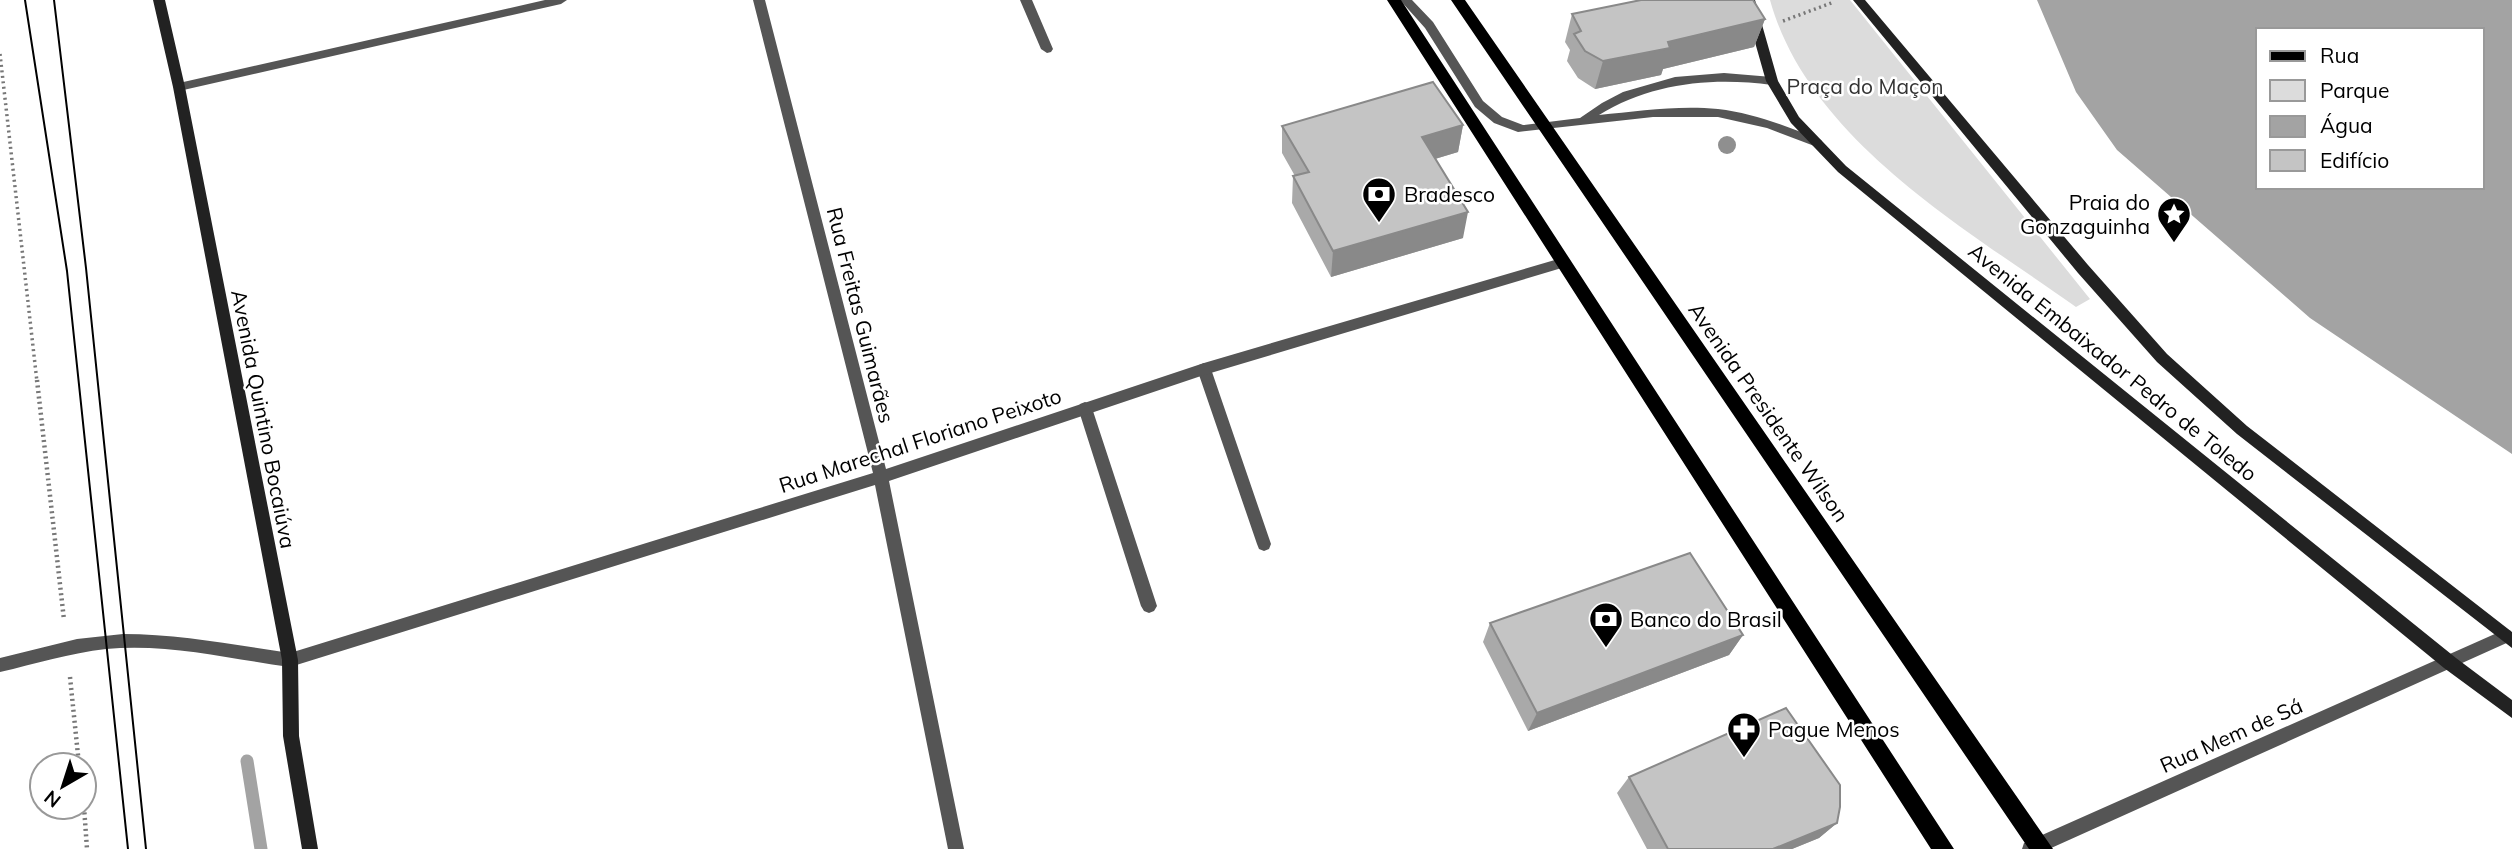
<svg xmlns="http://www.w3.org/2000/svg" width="2512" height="849" font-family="Mulish,sans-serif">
	<rect width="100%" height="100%" fill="#fff"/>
	<!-- green -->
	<path fill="#dcdcdc" d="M1770 0H1850L2090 299 2076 307C1965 228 1809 140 1770 0Z"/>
	<!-- water -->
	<path fill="#a3a3a3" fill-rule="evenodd" d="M2037 0H2512V454L2310 318 2117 150 2076 92ZM2258 30H2482V187H2258Z"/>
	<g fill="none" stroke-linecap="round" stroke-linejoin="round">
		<!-- stream -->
		<path stroke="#a3a3a3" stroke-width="13" d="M247 761 261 849"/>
		<!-- path-far1 -->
		<path stroke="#777" stroke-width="3.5" stroke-dasharray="2 3.5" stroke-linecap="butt" d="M1783 21 1834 2
			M0 54 37 382"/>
		<!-- path -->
		<path stroke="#777" stroke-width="4.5" stroke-dasharray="2 3.5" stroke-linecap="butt" d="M37 380 64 620
			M70 677 79 765
			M84 807 87 849"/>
		<!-- service -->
		<path fill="#555" fill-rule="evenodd" d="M1020 0H1032L1053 49 1051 52 1047 53 1041 49Z
			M1204 363 1209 365 1211 369 1271 544 1269 549 1264 551 1259 549 1257 544 1197 369 1199 365Z
			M1085 402 1090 404 1092 408 1157 606 1154 611 1149 613 1144 611 1141 606 1078 408 1080 404Z"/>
		<!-- minor -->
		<path fill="#555" fill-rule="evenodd" d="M545 0H567L561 4 179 91 173 87 179 83Z
			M753 0H765L886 469 1204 363 1565 257 1571 262 1565 267 1204 375 889 481 964 849H948L875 485 290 667 284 665 282 660 284 655 290 653 873 473Z
			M1400 0H1412L1433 22 1483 101 1502 117 1523 125 1580 118 1602 103 1623 92 1675 77 1724 73 1772 77 1778 81 1772 85C1712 77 1651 83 1599 115 1638 111 1679 105 1718 109 1754 113 1788 127 1821 140L1823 143 1817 147 1767 128 1718 117H1653L1518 132 1494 123 1475 107 1425 28Z
			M2506 629 2511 631V641L2049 849H2022L2024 843Z"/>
		<!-- tertiary -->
		<path fill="#555" fill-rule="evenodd" d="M123 634C179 634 234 645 290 653L296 655 298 660 296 665 290 667C230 659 168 643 106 649 70 653 35 664 0 672V658L77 639Z"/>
		<!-- secondary -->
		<path fill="#222" fill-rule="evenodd" d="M153 0H165L185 87 298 660 299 736 318 849H302L283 736 282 660 173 87Z
			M1743 0H1755L1778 81 1799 117 1846 166 2456 658 2512 700V718L2444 668 1838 172 1791 123 1766 81Z
			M1853 0H1865L2088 265 2167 354 2247 426 2512 632V648L2237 434 2157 362 2078 273Z"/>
		<!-- primary -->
		<path fill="#000" fill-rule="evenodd" d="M1387 0H1401L1954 849H1931Z
			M1451 0H1465L2053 849H2029Z"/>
		<!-- tram -->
		<path stroke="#000" stroke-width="2" d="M25 0 67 271 128 849
			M54 0 86 268 146 849"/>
	</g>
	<!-- trees -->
	<circle fill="#8f8f8f" cx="1727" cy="145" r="9"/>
	<!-- wall -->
	<path fill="#a9a9a9" d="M1572 14 1765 19 1754 47 1663 69 1661 75 1595 89 1578 78 1567 61 1570 50 1565 42Z
		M1463 125 1458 152 1435 159 1463 238 1331 277 1292 203 1293 176H1295L1282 153V126Z
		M1490 623 1743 635 1729 655 1528 731 1483 642Z
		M1629 777 1837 823 1819 838 1792 849H1647L1617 793Z"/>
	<!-- shaded-wall -->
	<path fill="#898989" d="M1765 19 1754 47 1663 69 1661 75 1595 89 1603 61 1668 42Z
		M1463 125 1458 152 1418 164 1422 137Z
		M1468 212 1463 238 1331 277 1333 251Z
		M1743 635 1729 655 1528 731 1537 713Z
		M1837 823 1819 838 1792 849H1773Z"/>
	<!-- building -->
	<path fill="#c4c4c4" stroke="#898989" stroke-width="2" d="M1641 0H1753L1765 19 1668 42 1670 48 1603 61 1585 51 1574 34 1581 31 1572 14Z
		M1433 82 1463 125 1422 137 1468 212 1333 251 1293 176 1309 172 1282 126Z
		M1690 553 1743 635 1537 713 1490 623Z
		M1786 708 1840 785V807L1837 823 1773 849H1668L1629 777Z"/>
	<!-- icons -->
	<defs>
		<g id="bank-pin" transform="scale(1.75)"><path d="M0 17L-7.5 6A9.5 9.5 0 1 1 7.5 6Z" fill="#000" stroke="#fff"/><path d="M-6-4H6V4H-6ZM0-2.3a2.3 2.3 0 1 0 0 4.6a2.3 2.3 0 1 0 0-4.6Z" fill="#fff"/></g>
		<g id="sight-pin" transform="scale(1.75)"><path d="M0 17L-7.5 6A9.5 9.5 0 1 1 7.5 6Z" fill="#000" stroke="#fff"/><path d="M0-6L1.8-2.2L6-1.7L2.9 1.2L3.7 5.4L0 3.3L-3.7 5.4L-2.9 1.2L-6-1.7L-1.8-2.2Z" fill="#fff"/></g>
		<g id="pharmacy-pin" transform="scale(1.75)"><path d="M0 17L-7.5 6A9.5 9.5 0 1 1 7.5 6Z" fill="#000" stroke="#fff"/><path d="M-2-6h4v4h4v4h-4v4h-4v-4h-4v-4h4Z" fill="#fff"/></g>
	</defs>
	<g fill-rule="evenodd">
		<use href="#bank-pin" x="1379" y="194"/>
		<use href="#sight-pin" x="2174" y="214"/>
		<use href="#bank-pin" x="1606" y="619"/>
		<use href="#pharmacy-pin" x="1744" y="729"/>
	</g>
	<g text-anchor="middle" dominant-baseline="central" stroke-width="5" stroke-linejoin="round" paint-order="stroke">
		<!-- park labels -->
		<g font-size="21" fill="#333" stroke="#fff">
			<text x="1865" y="86">Praça do Maçon</text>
		</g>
		<!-- poi labels -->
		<g font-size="21" fill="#000" stroke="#fff" text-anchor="start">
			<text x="1404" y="194">Bradesco</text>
			<text x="2150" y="202" text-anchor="end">Praia do<tspan x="2150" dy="24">Gonzaguinha</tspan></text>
			<text x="1630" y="619">Banco do Brasil</text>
			<text x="1768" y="729">Pague Menos</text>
		</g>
		<!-- street labels -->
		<g font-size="21" fill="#000" stroke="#fff">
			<text transform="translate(861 315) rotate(76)">Rua Freitas Guimarães</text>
			<text transform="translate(2113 362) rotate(39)">Avenida Embaixador Pedro de Toledo</text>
			<text transform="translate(1769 412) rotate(55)">Avenida Presidente Wilson</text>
			<text transform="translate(264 419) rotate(79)">Avenida Quintino Bocaiúva</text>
			<text transform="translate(920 440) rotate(-18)">Rua Marechal Floriano Peixoto</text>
			<text transform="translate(2231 735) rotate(-24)">Rua Mem de Sá</text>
		</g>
	</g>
	<!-- legend -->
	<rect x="2256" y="28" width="228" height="161" fill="#ffffff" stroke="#999999" stroke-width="2"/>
	<rect x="2270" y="51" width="35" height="10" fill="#000000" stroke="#999999" stroke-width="2"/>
	<text x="2320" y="63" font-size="21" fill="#000000">Rua</text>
	<rect x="2270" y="80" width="35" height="21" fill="#dcdcdc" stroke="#999999" stroke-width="2"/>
	<text x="2320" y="98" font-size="21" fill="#000000">Parque</text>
	<rect x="2270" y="116" width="35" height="21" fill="#a3a3a3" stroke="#999999" stroke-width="2"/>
	<text x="2320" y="133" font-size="21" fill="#000000">Água</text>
	<rect x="2270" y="150" width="35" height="21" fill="#c4c4c4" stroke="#999999" stroke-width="2"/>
	<text x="2320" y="168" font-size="21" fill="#000000">Edifício</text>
	<!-- north arrow -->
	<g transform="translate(63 786) rotate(219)"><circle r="33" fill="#ffffff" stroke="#999999" stroke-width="2"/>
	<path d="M0-5L12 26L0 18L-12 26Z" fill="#000000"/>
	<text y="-10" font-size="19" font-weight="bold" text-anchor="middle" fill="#000000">N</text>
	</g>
</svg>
